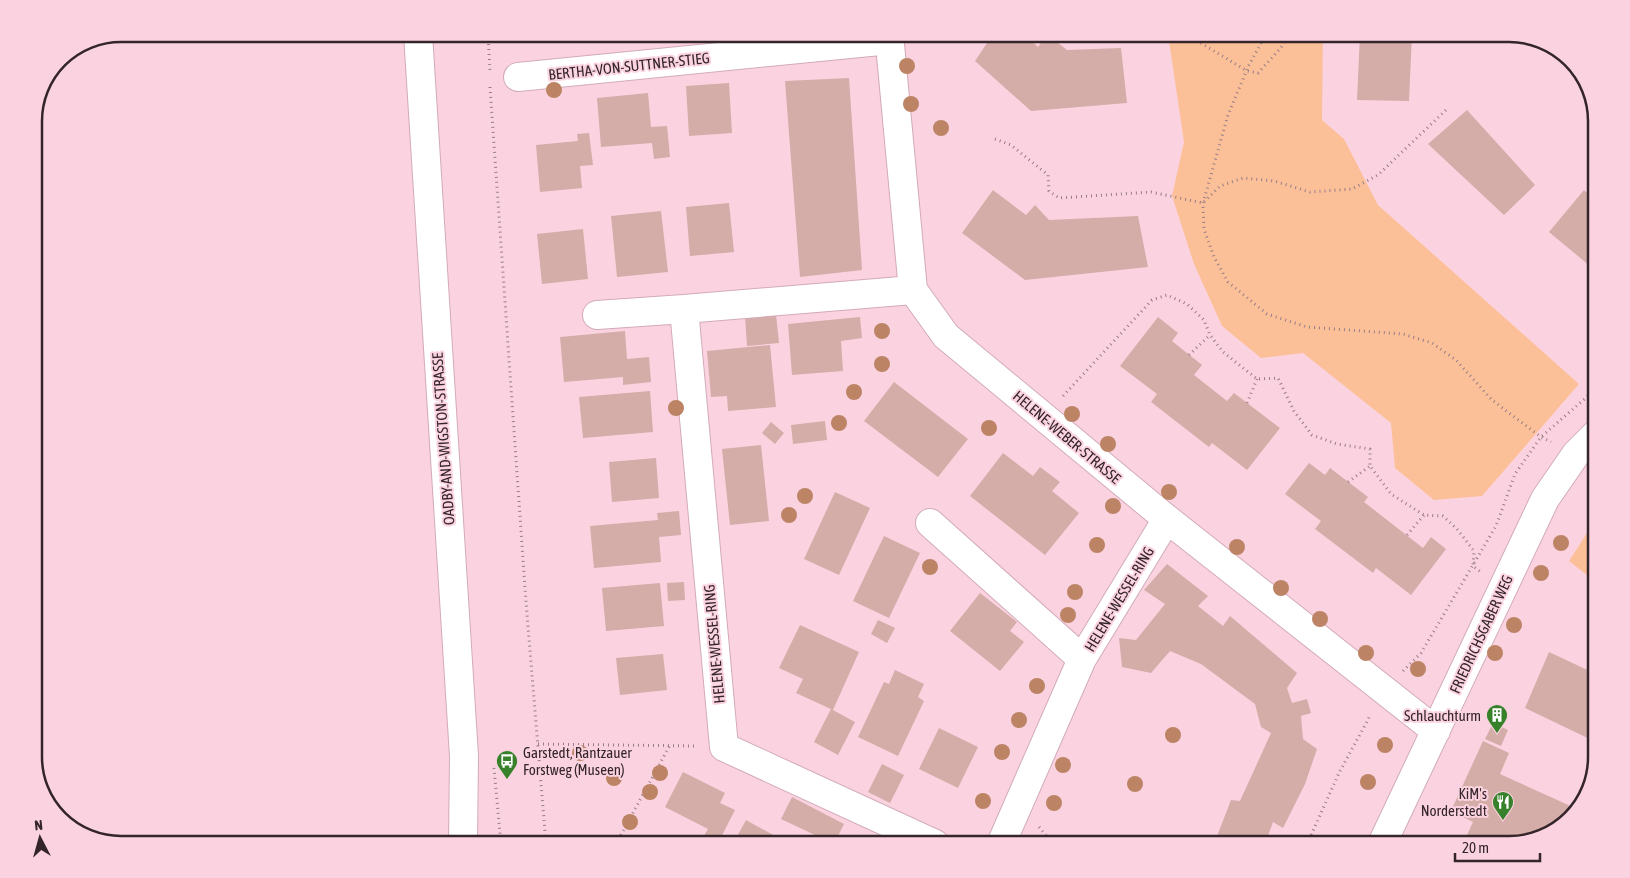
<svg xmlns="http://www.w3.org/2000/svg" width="1630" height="878" font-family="'Asap Condensed',sans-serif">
	<rect width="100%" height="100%" fill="#fbd3e0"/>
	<!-- green -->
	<path fill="#fcc099" d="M1168 34H1323L1322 120 1344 139 1378 205 1579 384 1482 496 1434 500 1395 468 1391 423 1303 353 1261 358 1222 326 1194 264 1172 196 1184 142Z
		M1596 519V582L1569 561Z"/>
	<!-- building -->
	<path fill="#d4aca8" d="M993 34H1024L1038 47 1047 34 1067 50 1121 48 1127 103 1031 111 975 61Z
		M1360 34H1412L1409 101 1357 100Z
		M849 78 862 270 800 277 785 81Z
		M729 83 732 133 689 136 686 86Z
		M648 93 651 127 667 126 670 157 654 159 652 143 601 147 597 98Z
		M1467 110 1535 185 1504 215 1428 144Z
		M589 133 593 165 580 166 582 188 540 192 536 145 578 141 577 134Z
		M993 190 1026 215 1035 205 1049 220 1138 216 1148 267 1025 280 962 233Z
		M1584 190 1596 202V271L1549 232Z
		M729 203 734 252 690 256 686 207Z
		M661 211 668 272 617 277 611 216Z
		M583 229 588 279 542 284 537 234Z
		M776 314 779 343 747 346 745 316Z
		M860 317 862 338 841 341 843 371 792 375 788 324Z
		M1158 317 1178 333 1172 341 1202 365 1194 375 1227 401 1234 393 1280 428 1247 470 1212 443 1209 447 1151 402 1157 394 1120 366Z
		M625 331 627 359 649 357 651 382 623 385V377L564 382 560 337Z
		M770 345 776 407 728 411 727 396 711 397 707 351Z
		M894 382 968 439 938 477 864 421Z
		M650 391 653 432 583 438 579 397Z
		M825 421 827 440 793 444 791 425Z
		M771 422 784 433 775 444 762 433Z
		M761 445 769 521 730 525 722 449Z
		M1003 453 1033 476 1040 467 1060 482 1052 491 1079 513 1045 555 970 496Z
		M656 458 659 498 612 502 609 462Z
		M1309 463 1325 475 1330 468 1368 497 1364 502 1423 548 1431 537 1446 549 1411 595 1376 568 1373 573 1315 529 1321 521 1285 494Z
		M835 492 870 508 839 575 804 559Z
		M679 511 681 535 659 537 661 562 594 568 590 526 658 520 657 513Z
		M884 536 920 553 889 618 853 601Z
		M1167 564 1208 596 1198 606 1223 626 1230 616 1297 673 1287 688 1292 703 1307 699 1311 713 1301 716 1303 739 1317 749 1305 784 1283 828 1273 822 1265 844H1214L1231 800 1240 801 1271 733 1261 727 1255 704 1201 664 1170 651 1151 673 1122 667 1119 638 1136 640 1165 604 1144 590Z
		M684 582 685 600 668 601 667 583Z
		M660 583 664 626 606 631 602 588Z
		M980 593 1017 622 1010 631 1024 642 1000 671 950 631Z
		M878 620 895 628 887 643 871 634Z
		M800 625 859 652 833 710 796 693 803 679 779 668Z
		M1549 652 1596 674V742L1525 708Z
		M663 654 667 690 620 695 616 658Z
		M895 670 924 684 918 697 924 701 898 756 858 737 884 682 889 684Z
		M831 709 855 722 838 755 814 742Z
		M1493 723 1508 730 1501 746 1485 739Z
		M939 728 978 747 958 788 919 769Z
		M1483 741 1509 753 1500 774 1575 808 1552 832 1508 844H1463L1473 822 1451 811Z
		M882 764 904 775 890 803 868 792Z
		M683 772 725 793 720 803 735 810 718 843 704 836 708 829 665 807Z
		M792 797 844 824 834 844 781 819Z
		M746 820 786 842 785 844H733Z"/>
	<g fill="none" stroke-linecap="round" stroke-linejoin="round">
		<!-- minor casing -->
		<g stroke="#d2abb8" stroke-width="30">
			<path id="minor" d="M889 34 913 290 946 336 1167 519 1436 731
				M518 77 890 40
				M913 290 684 309 724 747 935 844
				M597 315 684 309
				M930 523 1082 659
				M1001 844 1082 659 1167 519
				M1382 844 1545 499 1576 454 1596 434"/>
		</g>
		<!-- major casing -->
		<g stroke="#d2abb8" stroke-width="30">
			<path id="major" d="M418 34 464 756 463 844"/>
		</g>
		<!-- path -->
		<path stroke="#987d86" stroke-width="3" stroke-dasharray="1 4" stroke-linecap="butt" d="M488 34 490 71
			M1189 34 1191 37 1247 71 1258 73 1279 50 1290 34
			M1266 34 1248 67 1228 115 1203 203 1204 229 1214 257 1228 282 1267 314 1307 327 1403 334 1432 343 1456 360 1492 400 1541 437 1551 442
			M490 87 526 602 546 844
			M995 139 1011 145 1048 175 1049 191 1059 198 1151 192 1203 203 1220 186 1243 178 1274 181 1310 192 1352 189 1378 175 1446 110
			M1189 355 1210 335
			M1063 396 1152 300 1167 295 1187 304 1204 320 1210 335 1223 352 1257 379 1278 378 1294 411 1312 435 1337 444 1370 449V466L1391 494 1424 515 1443 516 1457 529 1474 551 1473 566 1481 572
			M1247 403 1257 379
			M1348 482 1370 466
			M1407 535 1424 515
			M1403 671 1421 653 1496 526 1515 474 1541 437 1596 389
			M538 744 697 746
			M494 768 501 844
			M1039 827 1053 844
			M616 844 670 745
			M1307 844 1339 773 1371 714"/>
		<!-- minor -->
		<use href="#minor" stroke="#fff" stroke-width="28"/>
		<!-- major -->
		<use href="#major" stroke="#fff" stroke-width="28"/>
	</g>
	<!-- trees -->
	<g fill="#bc8365">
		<circle cx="907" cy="66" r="8"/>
		<circle cx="554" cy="90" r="8"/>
		<circle cx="911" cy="104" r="8"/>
		<circle cx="941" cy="128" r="8"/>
		<circle cx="882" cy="331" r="8"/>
		<circle cx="882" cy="364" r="8"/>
		<circle cx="854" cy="392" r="8"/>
		<circle cx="676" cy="408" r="8"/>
		<circle cx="1072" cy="414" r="8"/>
		<circle cx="839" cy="423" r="8"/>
		<circle cx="989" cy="428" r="8"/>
		<circle cx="1108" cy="444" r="8"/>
		<circle cx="1169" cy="492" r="8"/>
		<circle cx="805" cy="496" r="8"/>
		<circle cx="1113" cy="506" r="8"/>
		<circle cx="789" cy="515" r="8"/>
		<circle cx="1561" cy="543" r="8"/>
		<circle cx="1097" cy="545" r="8"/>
		<circle cx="1237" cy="547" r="8"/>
		<circle cx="930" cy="567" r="8"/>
		<circle cx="1541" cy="573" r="8"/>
		<circle cx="1281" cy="588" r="8"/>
		<circle cx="1075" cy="592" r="8"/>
		<circle cx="1068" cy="615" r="8"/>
		<circle cx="1320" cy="619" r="8"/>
		<circle cx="1514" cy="625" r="8"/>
		<circle cx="1366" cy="653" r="8"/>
		<circle cx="1495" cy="653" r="8"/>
		<circle cx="1418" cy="669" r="8"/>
		<circle cx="1037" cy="686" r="8"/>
		<circle cx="1019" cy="720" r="8"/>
		<circle cx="1173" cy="735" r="8"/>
		<circle cx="1385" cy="745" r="8"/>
		<circle cx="1002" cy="752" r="8"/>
		<circle cx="580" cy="753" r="8"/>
		<circle cx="1063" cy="765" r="8"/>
		<circle cx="660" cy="773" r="8"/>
		<circle cx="614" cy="778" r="8"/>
		<circle cx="1368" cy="782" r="8"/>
		<circle cx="1135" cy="784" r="8"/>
		<circle cx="650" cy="792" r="8"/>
		<circle cx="983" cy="801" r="8"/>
		<circle cx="1054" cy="803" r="8"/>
		<circle cx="630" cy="822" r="8"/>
	</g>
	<!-- icons -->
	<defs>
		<g id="building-pin" transform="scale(1.125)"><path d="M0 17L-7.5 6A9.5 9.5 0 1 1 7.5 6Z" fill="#368129" stroke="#fbd3e0"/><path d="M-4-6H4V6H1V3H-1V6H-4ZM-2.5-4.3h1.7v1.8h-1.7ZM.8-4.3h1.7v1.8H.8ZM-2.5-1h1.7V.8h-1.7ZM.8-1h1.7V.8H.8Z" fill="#fff"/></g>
		<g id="bus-pin" transform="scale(1.125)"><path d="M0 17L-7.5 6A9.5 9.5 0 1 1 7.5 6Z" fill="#368129" stroke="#fbd3e0"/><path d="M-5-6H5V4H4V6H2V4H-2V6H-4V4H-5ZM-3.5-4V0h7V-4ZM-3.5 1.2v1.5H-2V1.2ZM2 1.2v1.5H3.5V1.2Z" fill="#fff"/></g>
		<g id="restaurant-pin" transform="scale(1.125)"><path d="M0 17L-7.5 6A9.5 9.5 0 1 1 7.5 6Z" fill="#368129" stroke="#fbd3e0"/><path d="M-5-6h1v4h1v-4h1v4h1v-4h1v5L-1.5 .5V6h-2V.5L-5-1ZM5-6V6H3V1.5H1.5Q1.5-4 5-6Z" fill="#fff"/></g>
	</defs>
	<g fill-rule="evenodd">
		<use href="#building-pin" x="1497" y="715"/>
		<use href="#bus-pin" x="507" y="761"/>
		<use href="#restaurant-pin" x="1503" y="802"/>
	</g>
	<g text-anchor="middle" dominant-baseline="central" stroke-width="4" stroke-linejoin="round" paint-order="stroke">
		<!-- street labels -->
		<g font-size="15" fill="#34252a" stroke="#fbd3e0">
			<text transform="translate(629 66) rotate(-6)">BERTHA-VON-SUTTNER-STIEG</text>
			<text transform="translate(1067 437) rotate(40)">HELENE-WEBER-STRASSE</text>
			<text transform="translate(443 439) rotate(-94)">OADBY-AND-WIGSTON-STRASSE</text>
			<text transform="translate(1119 599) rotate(-59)">HELENE-WESSEL-RING</text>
			<text transform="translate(1481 634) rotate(-65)">FRIEDRICHSGABER WEG</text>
			<text transform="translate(714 644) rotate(-95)">HELENE-WESSEL-RING</text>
		</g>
		<!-- poi labels -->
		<g font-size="15" fill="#34252a" stroke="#fbd3e0" text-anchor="end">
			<text x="1481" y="715">Schlauchturm</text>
			<text x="523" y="752" text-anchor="start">Garstedt, Rantzauer<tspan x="523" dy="17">Forstweg (Museen)</tspan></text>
			<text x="1487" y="793">KiM's<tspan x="1487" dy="17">Norderstedt</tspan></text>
		</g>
	</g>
	<!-- crop -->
	<path d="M0 0H1630V878H0ZM121 42H1509A79 79 0 0 1 1588 121V757A79 79 0 0 1 1509 836H121A79 79 0 0 1 42 757V121A79 79 0 0 1 121 42Z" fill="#fbd3e0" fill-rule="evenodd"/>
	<path fill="none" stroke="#34252a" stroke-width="2.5" d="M121 42H1509A79 79 0 0 1 1588 121V757A79 79 0 0 1 1509 836H121A79 79 0 0 1 42 757V121A79 79 0 0 1 121 42Z"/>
	<!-- north arrow -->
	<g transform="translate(40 838) rotate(354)" stroke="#fbd3e0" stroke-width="4" paint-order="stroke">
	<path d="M0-4L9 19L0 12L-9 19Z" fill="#34252a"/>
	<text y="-8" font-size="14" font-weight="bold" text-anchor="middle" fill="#34252a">N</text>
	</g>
	<!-- scale -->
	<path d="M1455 853v8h85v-8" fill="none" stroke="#34252a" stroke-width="2.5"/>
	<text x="1462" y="853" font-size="15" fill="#34252a" stroke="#fbd3e0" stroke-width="4" paint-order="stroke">20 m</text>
</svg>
